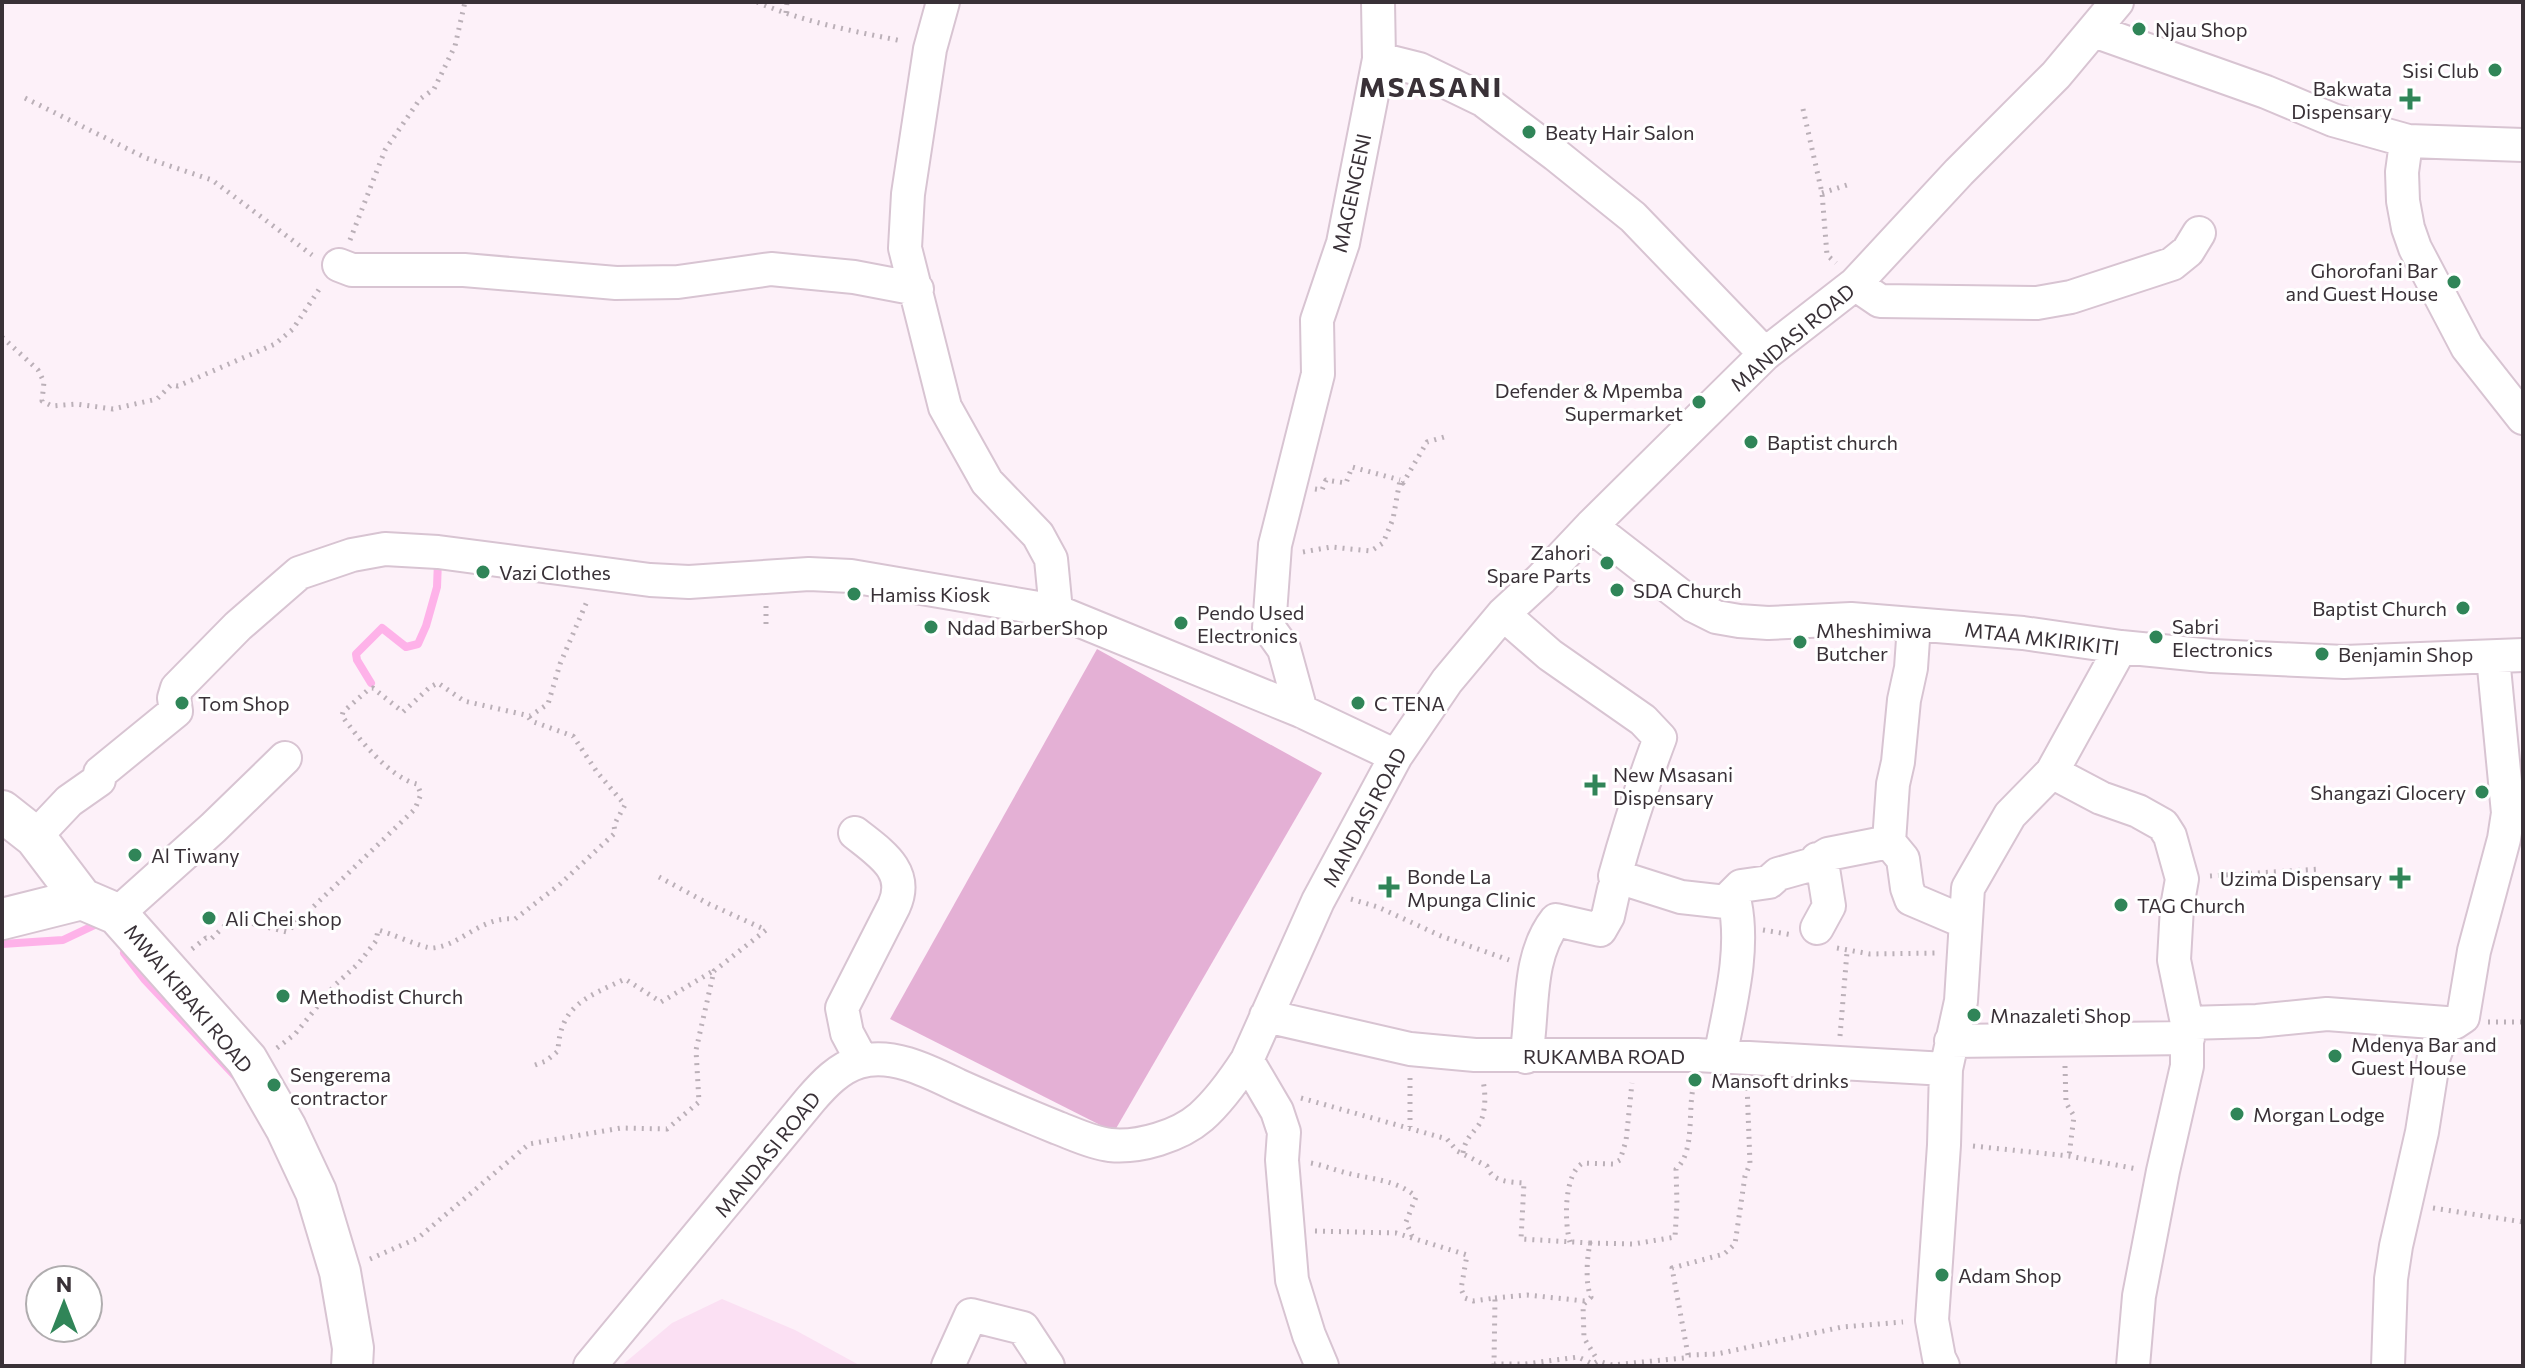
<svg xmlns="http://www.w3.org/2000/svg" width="2525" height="1368" font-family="Commissioner,sans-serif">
	<rect width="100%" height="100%" fill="#fdf1f9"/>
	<!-- built -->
	<path fill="#fbe0f3" d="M722 1299 795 1330 861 1366H621L672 1323Z"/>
	<!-- green -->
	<path fill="#e4b0d5" d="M1097 649 1322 773 1114 1132 890 1019Z"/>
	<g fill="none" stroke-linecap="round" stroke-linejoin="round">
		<!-- stream -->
		<path stroke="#feb2e9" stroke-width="8" d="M371 683 357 660 356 654 382 628 406 647 418 644 426 626 437 587 438 561
			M2 944 63 940 99 923
			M124 953 145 980 236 1077"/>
		<!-- minor casing -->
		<g stroke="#d8c4d2" stroke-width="36">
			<path id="minor" d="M943 2 930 49 908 194 905 248 945 407 987 482 1038 535 1051 559 1056 611 1301 711 1396 756
				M2094 31 2266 92 2333 120 2408 141 2523 145
				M1379 59 1419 69 1483 100 1556 155 1633 217 1765 354
				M2408 141 2410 145 2405 150 2402 172 2403 201 2408 228 2415 248 2467 347 2523 418
				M339 265 352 270H464L616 283 678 282 771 269 854 277 917 289
				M1855 284 1880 301 2037 303 2071 297 2172 264 2188 251 2199 233
				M1591 526 1694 606 1716 617 1739 621 1768 623 1851 619 2023 633 2121 647 2212 656 2344 662 2523 655
				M1503 614 1550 655 1643 720 1660 738C1643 783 1628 829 1615 876L1681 897 1735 903C1745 953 1729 1008 1720 1058
				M1914 625 1911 668 1904 700 1898 762 1893 784 1889 842 1903 859 1907 888 1911 899 1965 922
				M1301 711 1284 649 1269 628 1275 545 1318 374 1317 320 1343 243 1379 59 1378 2
				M2052 772 2101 798 2138 811 2163 825 2170 836 2182 879 2177 907 2174 960 2187 1023V1066L2163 1171 2139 1296 2133 1366
				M855 833C880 853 910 871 894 906L842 1008 847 1033 862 1061
				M35 837 69 801 99 780 100 773 176 711 174 698 177 688 238 626 299 573 352 555 385 549 438 552 650 580 689 582 809 574 851 576 1056 611
				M1817 859 1822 862 1829 906 1817 928
				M1725 902 1741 886 1769 882 1778 874 1810 865 1828 854 1889 842
				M117 914 213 828 285 758
				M1266 1016 1410 1049 1475 1055H1697L1946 1069
				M2187 1023 2257 1021 2327 1014 2446 1023
				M1951 1041 2188 1038
				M1526 1057C1534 1012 1526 958 1556 920L1600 930 1608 916 1614 889
				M1247 1060 1277 1111 1284 1132 1282 1160 1292 1280 1309 1335 1322 1366
				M590 1366 811 1099C824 1084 839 1068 859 1062 891 1052 928 1071 957 1085 990 1100 1024 1114 1058 1128 1074 1134 1092 1143 1110 1145 1139 1148 1179 1136 1201 1117 1219 1101 1234 1080 1247 1060L1318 901 1396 756 1447 681 1503 614 1541 579 1591 526 1765 354 1855 284 1959 172 2056 75 2117 2
				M948 1366 971 1315 1023 1328 1048 1366
				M1943 1366 1939 1358 1932 1320 1944 1145 1946 1069 1961 1001 1968 888 2010 815 2052 772 2121 647
				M2388 1366 2391 1279 2396 1246 2422 1132 2434 1056 2446 1023H2454L2463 1017 2474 951 2504 839 2508 813 2493 657"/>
		</g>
		<!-- major casing -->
		<g stroke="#d8c4d2" stroke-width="44">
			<path id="major" d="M2 811 35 837 82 899 117 914 247 1060 286 1128 316 1192 340 1272 353 1348 352 1366
				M2 919 82 899"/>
		</g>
		<!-- path -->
		<path stroke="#bbb0b8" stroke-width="5" stroke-dasharray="2 6" stroke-linecap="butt" d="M757 2C803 22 853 31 902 41
			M786 13 787 2
			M25 98 146 158 212 180 312 255
			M1803 109 1822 193 1827 255 1836 263
			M1822 193 1847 185
			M350 240 385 150 420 99 434 89 455 46 465 2
			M2 337 38 370 44 382 42 401 52 406 76 404 113 409 157 399 171 385 178 386 275 344 293 329 322 285
			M1315 489 1322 490 1326 480 1346 483 1352 467 1400 480
			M1303 552 1331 547 1371 551 1383 543 1393 519 1400 480 1403 483 1427 442 1444 437
			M766 624V606
			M2210 876 2320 869
			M1351 899 1378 907 1441 936 1509 960
			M1763 930 1793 935
			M1837 948 1870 954 1936 953
			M192 949 206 938 211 939 239 912 254 924 287 932 415 809 421 794 417 784C390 778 358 738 342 716L343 712 369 689 373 688 403 712 430 687 438 683 464 701 530 716 548 704 560 664 588 599
			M2488 1022H2523
			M1840 1036 1847 952
			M277 1048 295 1034 335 985 358 964 376 941 378 930C390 933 423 948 432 948 461 946 480 916 515 919L559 885 615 833 614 825 625 805 597 772 573 736 531 721 527 715
			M535 1065 546 1061 558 1051C560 1005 587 997 625 979L661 1002 713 971
			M2065 1066 2066 1103 2074 1116 2069 1156
			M1410 1078V1127
			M1301 1098 1447 1139 1457 1151 1487 1166C1492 1182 1509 1182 1524 1183L1521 1239 1590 1243C1587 1257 1585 1284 1591 1297L1583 1305 1584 1338 1598 1361
			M1973 1146 2069 1156 2137 1169
			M1463 1153C1465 1140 1470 1136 1478 1126 1486 1115 1486 1094 1483 1081
			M1311 1163C1322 1165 1332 1169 1343 1172 1367 1179 1397 1179 1416 1197L1406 1222 1412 1236
			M2433 1208 2523 1222
			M1315 1231 1396 1233 1467 1255 1461 1289 1465 1298 1473 1301 1495 1298 1494 1364H1525L1578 1357 1593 1364 1598 1361 1612 1365 1684 1358 1688 1355 1717 1354 1842 1327 1903 1322
			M1570 1242C1564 1222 1564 1173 1583 1163L1613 1164 1620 1160 1626 1141 1632 1083
			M1590 1243 1634 1244 1675 1237 1677 1204 1676 1169C1696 1151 1687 1109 1694 1084
			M370 1259 418 1238 529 1144 621 1128 667 1129 699 1102 696 1050 714 971 766 930 709 904 659 877
			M1495 1298 1527 1295 1585 1301
			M1688 1355 1672 1268 1724 1254 1735 1244 1745 1176 1750 1164 1747 1085"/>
		<!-- minor -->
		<use href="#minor" stroke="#fff" stroke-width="32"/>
		<!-- major -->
		<use href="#major" stroke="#fff" stroke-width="40"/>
	</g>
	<!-- markers -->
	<g fill="#308558" stroke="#fff" stroke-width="3">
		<circle cx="2139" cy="29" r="8"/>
		<circle cx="2495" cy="70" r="8"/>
		<path d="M2406 87h8v8h8v8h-8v8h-8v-8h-8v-8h8z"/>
		<circle cx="1529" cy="132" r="8"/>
		<circle cx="2454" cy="282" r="8"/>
		<circle cx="1699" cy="402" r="8"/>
		<circle cx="1751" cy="442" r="8"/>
		<circle cx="1607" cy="563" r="8"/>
		<circle cx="483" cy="572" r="8"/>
		<circle cx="1617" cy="590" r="8"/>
		<circle cx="854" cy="594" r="8"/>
		<circle cx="2463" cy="608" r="8"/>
		<circle cx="1181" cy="623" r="8"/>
		<circle cx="931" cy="627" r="8"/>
		<circle cx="2156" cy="637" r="8"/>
		<circle cx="1800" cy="642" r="8"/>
		<circle cx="2322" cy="654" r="8"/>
		<circle cx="182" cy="703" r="8"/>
		<circle cx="1358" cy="703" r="8"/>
		<path d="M1591 773h8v8h8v8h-8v8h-8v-8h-8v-8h8z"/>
		<circle cx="2482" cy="792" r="8"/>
		<circle cx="135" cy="855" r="8"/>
		<path d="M2396 866h8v8h8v8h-8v8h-8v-8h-8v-8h8z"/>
		<path d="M1385 875h8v8h8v8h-8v8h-8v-8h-8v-8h8z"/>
		<circle cx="2121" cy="905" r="8"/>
		<circle cx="209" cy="918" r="8"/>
		<circle cx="283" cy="996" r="8"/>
		<circle cx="1974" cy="1015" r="8"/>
		<circle cx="2335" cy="1056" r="8"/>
		<circle cx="1695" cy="1080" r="8"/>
		<circle cx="274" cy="1085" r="8"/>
		<circle cx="2237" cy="1114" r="8"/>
		<circle cx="1942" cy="1275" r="8"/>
	</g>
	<g text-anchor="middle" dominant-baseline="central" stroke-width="6" stroke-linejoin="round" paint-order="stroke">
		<!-- poi labels -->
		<g font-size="20" fill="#393137" stroke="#fff" text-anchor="start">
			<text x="2155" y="29">Njau Shop</text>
			<text x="2479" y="70" text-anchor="end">Sisi Club</text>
			<text x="2392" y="88" text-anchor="end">Bakwata<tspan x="2392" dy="23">Dispensary</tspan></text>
			<text x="1545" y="132">Beaty Hair Salon</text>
			<text x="2438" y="270" text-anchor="end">Ghorofani Bar<tspan x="2438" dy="23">and Guest House</tspan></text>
			<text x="1683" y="390" text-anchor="end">Defender &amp; Mpemba<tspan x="1683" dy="23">Supermarket</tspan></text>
			<text x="1767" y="442">Baptist church</text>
			<text x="1591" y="552" text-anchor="end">Zahori<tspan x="1591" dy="23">Spare Parts</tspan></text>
			<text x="499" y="572">Vazi Clothes</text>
			<text x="1633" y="590">SDA Church</text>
			<text x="870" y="594">Hamiss Kiosk</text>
			<text x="2447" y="608" text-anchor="end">Baptist Church</text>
			<text x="1197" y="612">Pendo Used<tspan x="1197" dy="23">Electronics</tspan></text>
			<text x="2172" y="626">Sabri<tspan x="2172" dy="23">Electronics</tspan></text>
			<text x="947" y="627">Ndad BarberShop</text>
			<text x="1816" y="630">Mheshimiwa<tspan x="1816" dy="23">Butcher</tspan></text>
			<text x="2338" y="654">Benjamin Shop</text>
			<text x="198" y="703">Tom Shop</text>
			<text x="1374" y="703">C TENA</text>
			<text x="1613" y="774">New Msasani<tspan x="1613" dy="23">Dispensary</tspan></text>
			<text x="2466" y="792" text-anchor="end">Shangazi Glocery</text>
			<text x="151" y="855">Al Tiwany</text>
			<text x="1407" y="876">Bonde La<tspan x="1407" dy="23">Mpunga Clinic</tspan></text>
			<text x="2382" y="878" text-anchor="end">Uzima Dispensary</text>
			<text x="2137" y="905">TAG Church</text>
			<text x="225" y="918">Ali Chei shop</text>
			<text x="299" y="996">Methodist Church</text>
			<text x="1990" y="1015">Mnazaleti Shop</text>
			<text x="2351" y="1044">Mdenya Bar and<tspan x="2351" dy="23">Guest House</tspan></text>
			<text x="290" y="1074">Sengerema<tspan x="290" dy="23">contractor</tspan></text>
			<text x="1711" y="1080">Mansoft drinks</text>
			<text x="2253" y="1114">Morgan Lodge</text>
			<text x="1958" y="1275">Adam Shop</text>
		</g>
		<!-- street labels -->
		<g font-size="20" fill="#393137" stroke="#fff">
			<text transform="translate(1351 193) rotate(-78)">MAGENGENI</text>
			<text transform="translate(1792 337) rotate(-40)">MANDASI ROAD</text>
			<text transform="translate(2042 638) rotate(7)">MTAA MKIRIKITI</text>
			<text transform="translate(1364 817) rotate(-62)">MANDASI ROAD</text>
			<text transform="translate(189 998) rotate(50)">MWAI KIBAKI ROAD</text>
			<text x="1604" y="1056">RUKAMBA ROAD</text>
			<text transform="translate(767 1154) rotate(-51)">MANDASI ROAD</text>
		</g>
		<!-- district labels -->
		<g font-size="28" font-weight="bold" letter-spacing="2" fill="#393137" stroke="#fff">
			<text x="1431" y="86">MSASANI</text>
		</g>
	</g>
	<!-- border -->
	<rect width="2525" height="1368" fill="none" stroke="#393137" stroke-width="8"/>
	<!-- north arrow -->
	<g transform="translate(64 1304)"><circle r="38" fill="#ffffff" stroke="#b0adaf" stroke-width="2"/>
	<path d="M0-6L14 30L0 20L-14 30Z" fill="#308558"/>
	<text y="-12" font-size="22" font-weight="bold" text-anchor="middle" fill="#393137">N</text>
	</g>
</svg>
